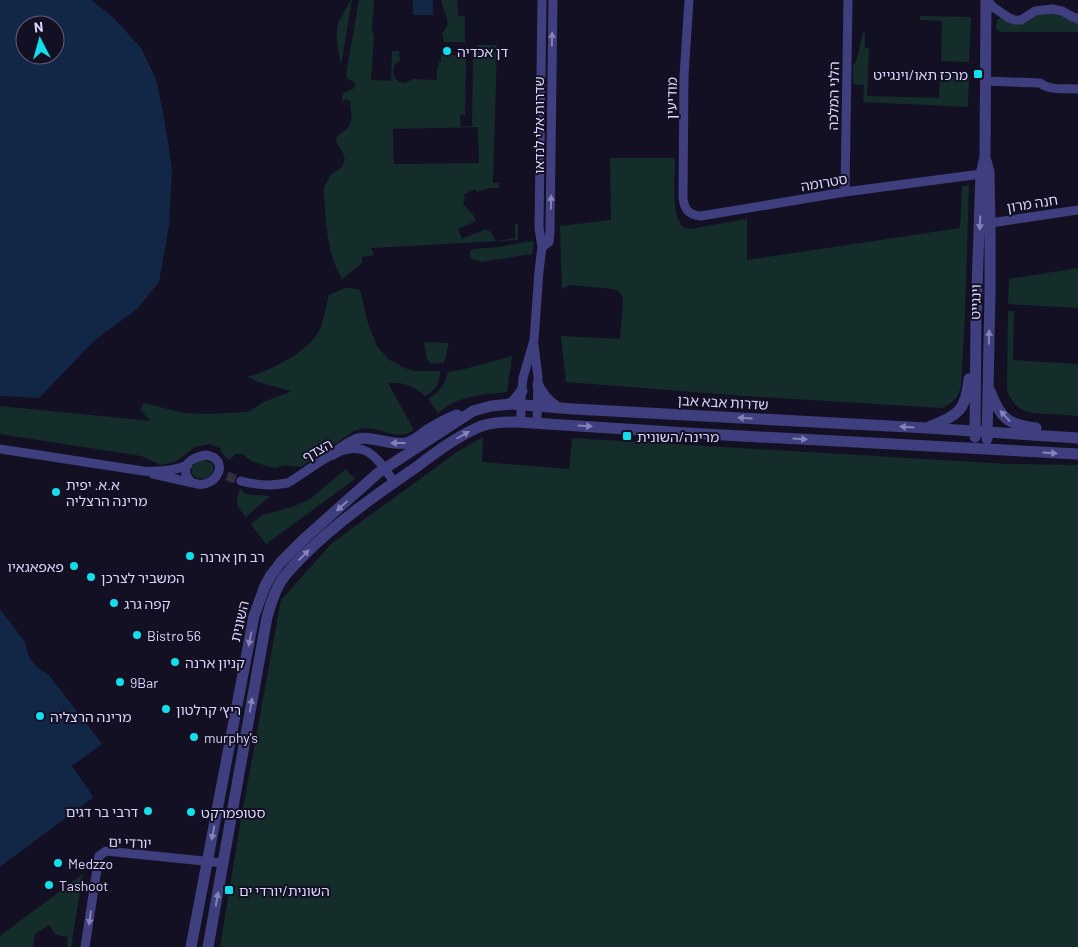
<svg xmlns="http://www.w3.org/2000/svg" width="1078" height="947" font-family="Barlow,'Noto Sans Hebrew',sans-serif">
	<rect width="100%" height="100%" fill="#131023"/>
	<!-- green -->
	<path fill="#142d2b" fill-rule="evenodd" d="M351 0H352L341 65C339 51 334 35 339 21 342 14 347 7 351 0Z
		M359 0H374L372 30 374 36 371 80 391 81 392 51H399L400 61C392 65 393 69 394 77L399 82 405 83 413 79 437 80V70L438 69 439 62H441V55H466L465 115H460L461 127 472 126 473 59 476 58 477 55V45H497L493 183H499V188H489L477 192 475 189 464 194 465 198 463 204 474 216 476 221 458 229 462 239 486 229 488 231H490L496 241 515 238V224H518V240L371 248 374 255 362 257V263L342 279C329 257 326 229 325 204 324 198 323 191 325 185 327 182 329 178 331 175 335 170 342 170 344 162 347 152 336 147 336 138 340 133 346 131 349 126 354 119 350 109 350 101L346 99 344 100 342 103V96L344 93 353 89 355 87 354 82 347 79 346 75ZM478 127 479 163 394 164 393 129Z
		M442 0H457L458 16H465V42H444L442 33C455 22 441 12 442 0Z
		M1052 12C1061 15 1069 21 1078 23V32H1002L996 29V26L998 19 1001 18 1012 23 1036 15Z
		M920 16 971 17 969 62 941 61 942 21 920 20Z
		M863 32H865V48H869L867 96 939 98 940 73 969 74 968 107 863 102 864 85 853 84V66L857 59Z
		M610 158H675C675 173 672 212 680 223 682 227 686 228 690 229L747 219V260L960 228 962 186 969 185 965 314 961 384C959 398 954 402 942 408L745 396 566 382 561 336 620 339 623 300C622 293 619 291 613 289L570 285 562 289 560 226 611 220Z
		M532 241 534 242 532 254 481 262 472 259 470 256V251L473 249 499 247Z
		M1078 268V308L1008 304 1009 279Z
		M345 288 358 289 360 290 368 323 377 346 388 359 405 368 413 371H440C440 383 435 391 425 396 414 386 402 382 388 383L414 430C412 431 407 434 406 434 390 438 372 422 354 431L301 467 284 465 276 468 269 467 252 461 242 454H236L229 460 222 453 220 448 210 444 195 447 175 462 161 465 141 456 0 434V406L151 421 140 410 144 403 183 413 207 414 248 412 264 402 292 391 264 384 247 377C270 371 309 352 320 329 324 319 326 306 329 295Z
		M1008 311H1014L1013 360 1078 364V416C1068 415 1059 414 1049 414 1028 413 1016 413 1007 390Z
		M424 342 449 343 444 363 431 364 427 359Z
		M512 356 507 392C488 394 468 395 451 404 447 406 442 410 438 413L428 399C439 393 445 384 448 372L461 370Z
		M483 437 482 462 569 469 572 438 1008 464 1078 465V947H220L241 819 281 600 332 543 457 452Z
		M204 460 213 464C217 485 184 481 193 466 196 462 199 461 204 460Z
		M346 469 355 479 266 544 251 524 262 515 292 507 310 499Z
		M240 488 245 494 270 496 246 517C236 506 235 503 240 488Z
		M83 874 71 947H67L68 937 56 935 49 925 35 934 33 947H0V936Z"/>
	<!-- water -->
	<path fill="#122746" fill-rule="evenodd" d="M0 0H91L113 17 141 48 156 79 164 117 172 169 169 226 159 282 137 309 95 340 39 398 0 396ZM25 25H55V55H25Z
		M413 0H433V15H413Z
		M0 609 26 642 27 651 31 660 38 668 49 675 103 744 72 766 94 797 0 867Z"/>
	<!-- pier -->
	<path fill="#131023" d="M0 607 2 608 28 641 29 650 33 659 40 666 51 673 105 744 104 746 75 767 96 796V799L0 869V867L94 798 72 766 102 744 49 675 38 668 31 660 27 651 25 642 0 609Z"/>
	<g fill="none" stroke-linecap="round" stroke-linejoin="round">
		<!-- minor-tunnel -->
		<path stroke="#312e44" stroke-width="9" stroke-dasharray="9 4.5" stroke-linecap="butt" d="M227 476 241 481"/>
		<!-- minor -->
		<path stroke="#3f3f7f" stroke-width="9" d="M689 0 684 76 683 197C684 209 688 215 701 216L845 192 981 174
			M987 0 993 7 1009 18 1015 20H1021L1035 11 1052 9 1062 11 1071 16 1078 19
			M985 81 1040 83C1050 91 1065 88 1078 89
			M845 192 848 0
			M990 223 1078 210
			M542 247 549 242 550 231 553 0
			M534 345 538 377 537 423
			M521 422V397L523 378 534 340 539 271 542 247 539 228 542 0
			M0 449 143 471C158 472 174 471 188 465
			M206 455C231 459 217 488 197 484 188 483 182 471 188 463 193 458 199 456 206 455Z
			M153 474 193 483
			M241 481C256 485 273 486 287 483 292 481 296 478 300 475 317 464 345 441 366 451 378 457 387 472 394 482
			M85 947 99 856 106 851 223 863"/>
		<!-- tertiary -->
		<path stroke="#3f3f7f" stroke-width="11" d="M986 161 989 172 990 223V294L987 439
			M538 385C542 395 548 401 557 407
			M990 391C1000 417 1007 425 1036 428
			M509 404 513 402 522 391
			M929 427C957 415 966 412 969 379
			M975 437 976 316 981 174 985 157 986 0
			M333 454C339 450 346 444 353 441 368 433 389 446 406 443 414 441 420 436 426 431 436 425 446 419 457 415
			M191 947 254 616 265 586 271 575 281 562 305 538 378 473 473 411 491 406 511 404 574 409 927 428 1078 438
			M208 947 267 617C271 604 274 592 281 581 287 572 296 563 304 555 337 522 376 495 415 468 435 453 456 437 479 427 491 422 504 422 517 422L687 433 1078 454"/>
	</g>
	<!-- one-way arrows -->
	<defs><path id="oneway-solid" d="M-6-.8H1V-3.2L6.5 0L1 3.2V.8H-6Z" transform="scale(1.25)"/></defs>
	<g fill="#8482b7">
		<use href="#oneway-solid" transform="translate(552 39) rotate(-89)"/>
		<use href="#oneway-solid" transform="translate(551 202) rotate(-89)"/>
		<use href="#oneway-solid" transform="translate(980 223) rotate(92)"/>
		<use href="#oneway-solid" transform="translate(989 337) rotate(-89)"/>
		<use href="#oneway-solid" transform="translate(1005 416) rotate(-133)"/>
		<use href="#oneway-solid" transform="translate(745 418) rotate(-177)"/>
		<use href="#oneway-solid" transform="translate(585 426) rotate(4)"/>
		<use href="#oneway-solid" transform="translate(907 427) rotate(-177)"/>
		<use href="#oneway-solid" transform="translate(463 435) rotate(-30)"/>
		<use href="#oneway-solid" transform="translate(800 439) rotate(3)"/>
		<use href="#oneway-solid" transform="translate(398 443) rotate(-180)"/>
		<use href="#oneway-solid" transform="translate(1050 453) rotate(4)"/>
		<use href="#oneway-solid" transform="translate(342 506) rotate(138)"/>
		<use href="#oneway-solid" transform="translate(304 555) rotate(-45)"/>
		<use href="#oneway-solid" transform="translate(250 639) rotate(101)"/>
		<use href="#oneway-solid" transform="translate(251 705) rotate(-80)"/>
		<use href="#oneway-solid" transform="translate(213 833) rotate(101)"/>
		<use href="#oneway-solid" transform="translate(217 899) rotate(-80)"/>
		<use href="#oneway-solid" transform="translate(90 918) rotate(98)"/>
	</g>
	<!-- markers -->
	<g fill="#12deec" stroke="#131023" stroke-width="2">
		<circle cx="447" cy="51" r="5"/>
		<rect x="973" y="69" width="10" height="10" rx="2.5"/>
		<rect x="622" y="431" width="10" height="10" rx="2.5"/>
		<circle cx="56" cy="492" r="5"/>
		<circle cx="190" cy="556" r="5"/>
		<circle cx="74" cy="566" r="5"/>
		<circle cx="91" cy="577" r="5"/>
		<circle cx="114" cy="603" r="5"/>
		<circle cx="137" cy="635" r="5"/>
		<circle cx="175" cy="662" r="5"/>
		<circle cx="120" cy="682" r="5"/>
		<circle cx="166" cy="709" r="5"/>
		<circle cx="40" cy="716" r="5"/>
		<circle cx="194" cy="737" r="5"/>
		<circle cx="148" cy="811" r="5"/>
		<circle cx="191" cy="812" r="5"/>
		<circle cx="58" cy="863" r="5"/>
		<circle cx="49" cy="885" r="5"/>
		<rect x="224" y="885" width="10" height="10" rx="2.5"/>
	</g>
	<g text-anchor="middle" dominant-baseline="central" stroke-width="4" stroke-linejoin="round" paint-order="stroke">
		<!-- poi labels -->
		<g font-size="14" fill="#d9d5fc" stroke="#131023" text-anchor="start">
			<text x="457" y="51">דן אכדיה</text>
			<text x="968" y="74" text-anchor="end">מרכז תאו/וינגייט</text>
			<text x="637" y="436">מרינה/השונית</text>
			<text x="66" y="484">א.א. יפית<tspan x="66" dy="16">מרינה הרצליה</tspan></text>
			<text x="200" y="556">רב חן ארנה</text>
			<text x="64" y="566" text-anchor="end">פאפאגאיו</text>
			<text x="101" y="577">המשביר לצרכן</text>
			<text x="124" y="603">קפה גרג</text>
			<text x="147" y="635">Bistro 56</text>
			<text x="185" y="662">קניון ארנה</text>
			<text x="130" y="682">9Bar</text>
			<text x="176" y="709">ריץ׳ קרלטון</text>
			<text x="50" y="716">מרינה הרצליה</text>
			<text x="204" y="737">murphy's</text>
			<text x="138" y="811" text-anchor="end">דרבי בר דגים</text>
			<text x="201" y="812">סטופמרקט</text>
			<text x="68" y="863">Medzzo</text>
			<text x="59" y="885">Tashoot</text>
			<text x="239" y="890">השונית/יורדי ים</text>
		</g>
		<!-- street labels -->
		<g font-size="14" fill="#d9d5fc" stroke="#131023">
			<text transform="translate(833 96) rotate(-89)">הלני המלכה</text>
			<text transform="translate(671 98) rotate(-89)">מודיעין</text>
			<text transform="translate(538 125) rotate(-90)">שדרות אלי לנדאו</text>
			<text transform="translate(824 182) rotate(-10)">סטרומה</text>
			<text transform="translate(1032 203) rotate(-9)">חנה מרון</text>
			<text transform="translate(975 302) rotate(-89)">וינגייט</text>
			<text transform="translate(723 402) rotate(3)">שדרות אבא אבן</text>
			<text transform="translate(317 450) rotate(-29)">הצדף</text>
			<text transform="translate(239 621) rotate(-77)">השונית</text>
			<text transform="translate(130 842) rotate(2)">יורדי ים</text>
		</g>
	</g>
	<!-- north arrow -->
	<g transform="translate(40 40) rotate(354)"><circle r="24" fill="#131023" stroke="#625f7a"/>
	<path d="M0-4L9 19L0 12L-9 19Z" fill="#12deec"/>
	<text y="-8" font-size="14" font-weight="bold" text-anchor="middle" fill="#d9d5fc">N</text>
	</g>
</svg>
